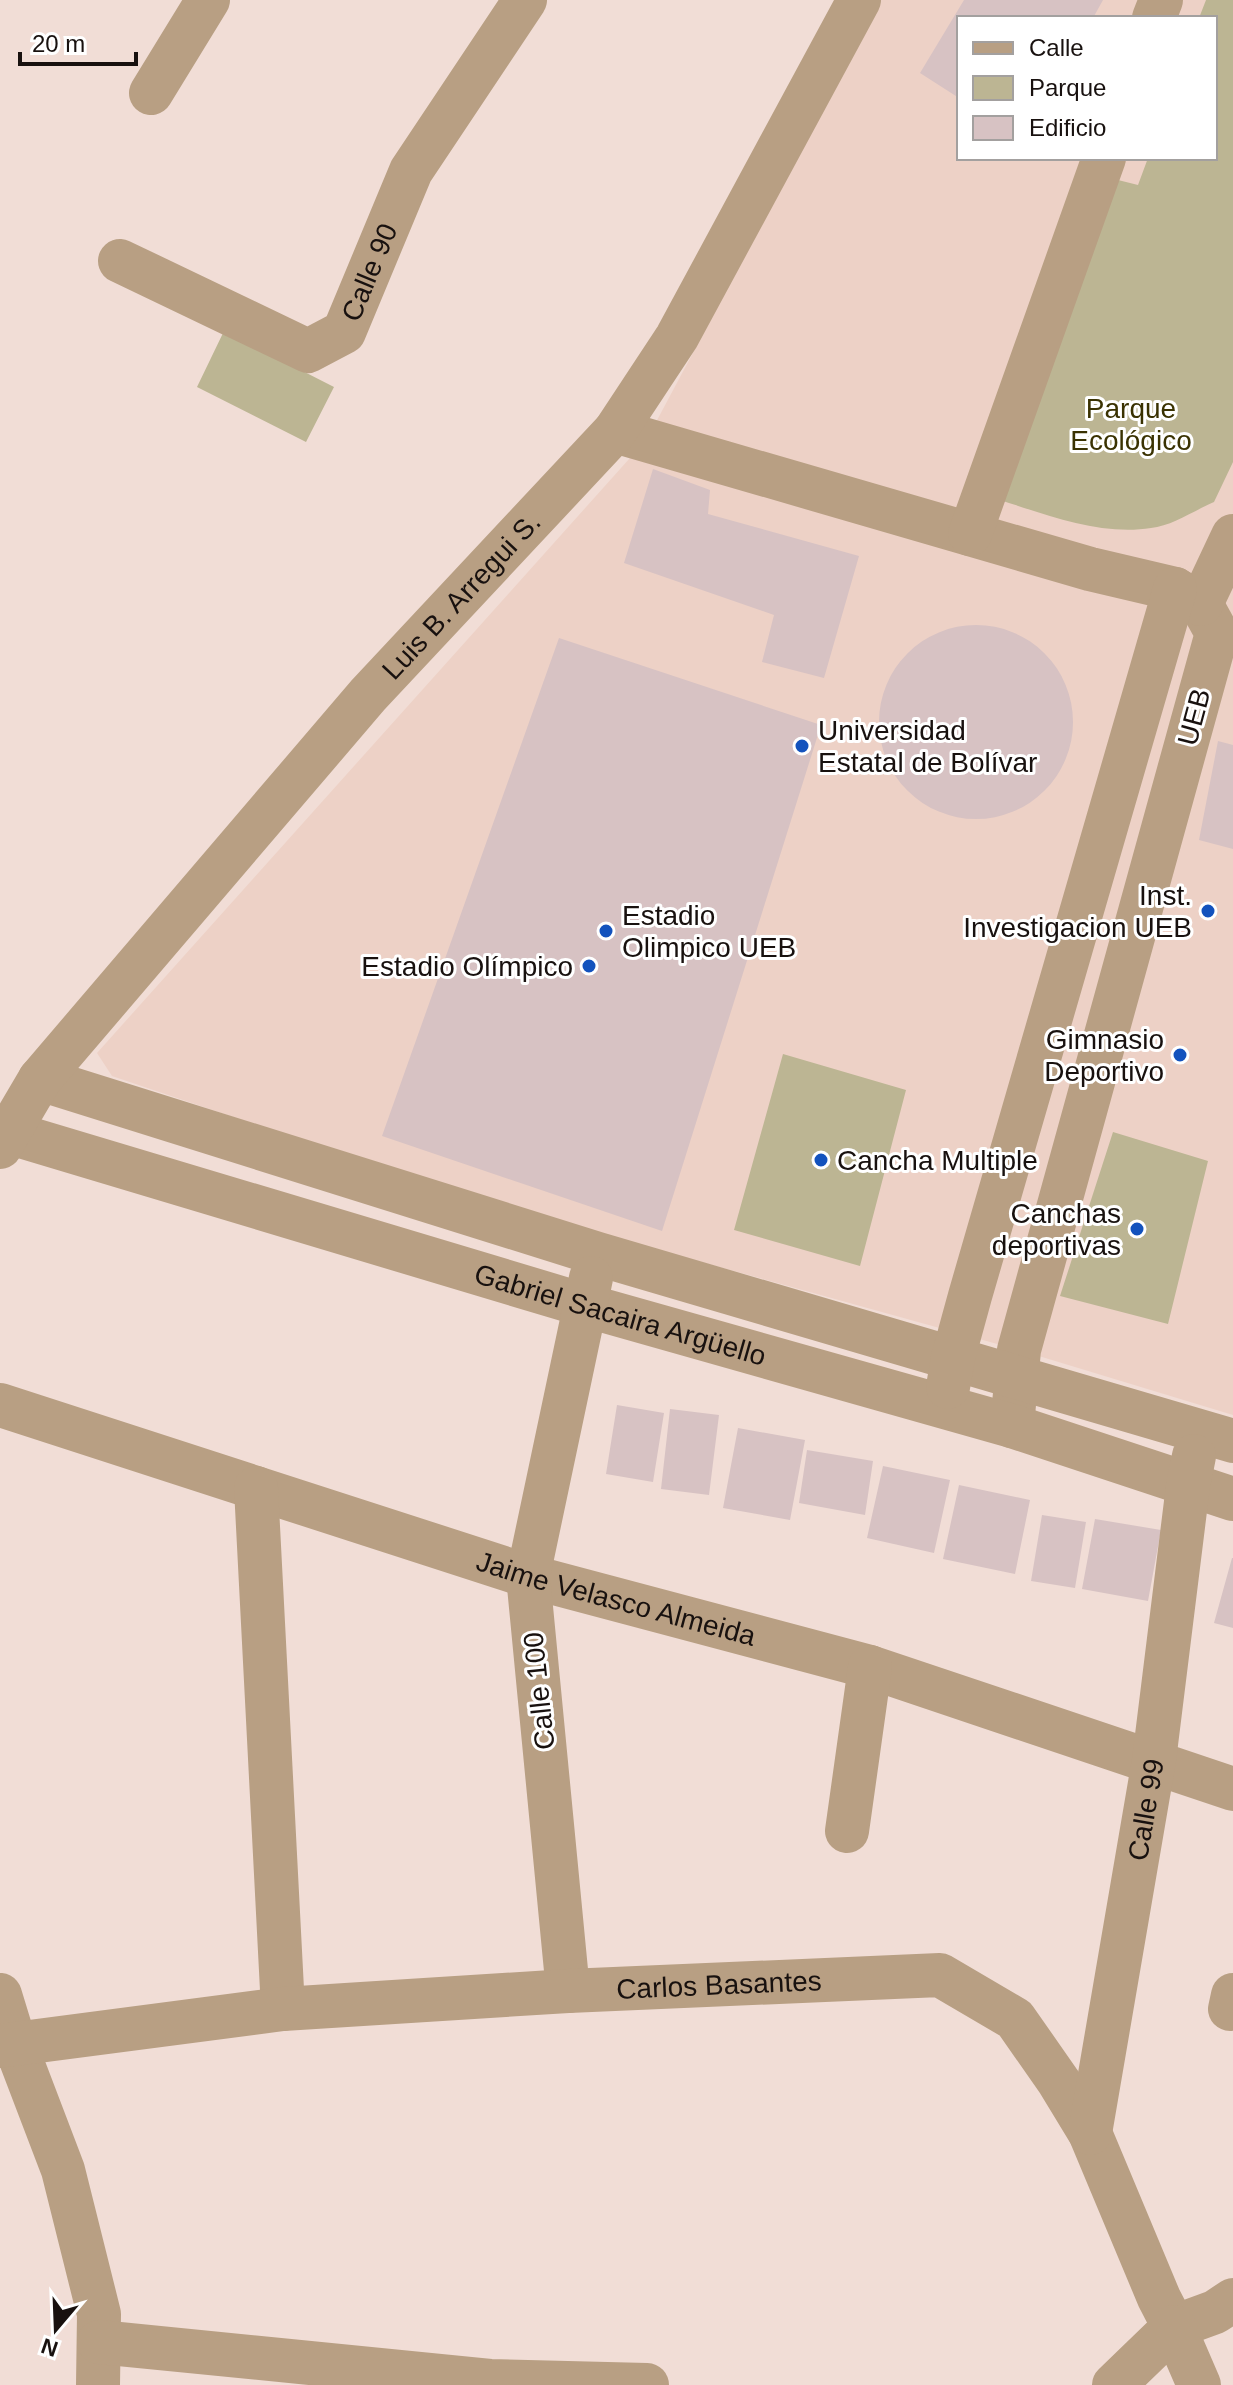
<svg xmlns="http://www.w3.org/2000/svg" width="1233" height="2385" font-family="Arial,sans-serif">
	<rect width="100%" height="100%" fill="#f1ddd6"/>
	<!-- built -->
	<path fill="#edd1c6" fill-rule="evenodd" d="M881 0H1233V1415L1019 1350 478 1200 112 1076 97 1053 647 439ZM959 18H1215V158H959Z"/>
	<!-- green -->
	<path fill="#bcb593" d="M1206 0H1233V462L1214 502C1195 510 1172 526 1151 528 1101 536 1047 515 1000 500L1102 176 1138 185 1148 158H1215V18H1199Z
		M224 331 334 387 306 442 197 387Z
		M783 1054 906 1090 860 1266 734 1230Z
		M1113 1132 1208 1161 1168 1324 1060 1296Z"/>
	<!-- building -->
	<path fill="#d7c2c3" d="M964 0H1103L1093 18H959V98L920 73Z
		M653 469 710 490 708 514 859 556 824 678 762 662 774 615 624 563Z
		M879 722a97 97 0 1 1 194 0a97 97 0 1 1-194 0Z
		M559 638 821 725 662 1231 382 1136Z
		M1218 741 1233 745V849L1199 840Z
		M617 1405 664 1413 653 1482 606 1474Z
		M670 1409 719 1415 709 1495 661 1489Z
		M738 1428 805 1440 790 1520 723 1508Z
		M807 1450 873 1461 865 1515 799 1503Z
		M883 1466 950 1480 934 1553 867 1538Z
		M959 1485 1030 1500 1015 1574 943 1559Z
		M1042 1515 1086 1522 1075 1588 1031 1581Z
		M1095 1519 1161 1530 1148 1601 1082 1589Z
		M1232 1558H1233V1628L1214 1623Z"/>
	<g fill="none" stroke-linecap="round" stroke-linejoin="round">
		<!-- minor -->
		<g stroke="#b89f83" stroke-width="44">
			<path d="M1154 18 1161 0"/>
			<path d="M151 93 208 0"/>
			<path id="s1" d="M120 261 308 351 344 332 411 171 525 0"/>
			<path d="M615 431 1090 569 1175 589 1201 604 1217 633 1019 1350 1012 1426"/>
			<path d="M970 534 1104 158"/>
			<path d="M1201 604 1233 536"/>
			<path d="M40 1079 598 1254 1233 1441"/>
			<path id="s2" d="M7 1132 584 1305 1012 1426 1233 1499"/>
			<path id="s3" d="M0 1147 40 1079 368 695 615 431 677 337 859 0"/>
			<path d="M948 1387 953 1358 970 1296 1175 589"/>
			<path id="s4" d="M0 1405 528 1576 870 1667 1233 1789"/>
			<path d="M256 1488 283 2009"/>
			<path d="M847 1831 870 1667"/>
			<path d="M568 1991 528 1576 591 1278"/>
			<path d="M0 1995 15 2044 63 2170 99 2314 98 2385"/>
			<path d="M1230 2009 1233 1995"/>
			<path id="s5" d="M0 2046 283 2009 568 1991 940 1975 1015 2019 1059 2082 1090 2133 1159 2298 1174 2327 1215 2312 1233 2300"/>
			<path id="s6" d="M1090 2133 1154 1760 1188 1486 1194 1456"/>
			<path d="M99 2342 490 2381 647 2385"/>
			<path d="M1114 2385 1174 2327 1199 2385"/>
		</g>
	</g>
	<!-- markers -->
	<g fill="#1352bd" stroke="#fff" stroke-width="3">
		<circle cx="802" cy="746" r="8"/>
		<circle cx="1208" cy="911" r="8"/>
		<circle cx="606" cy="931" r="8"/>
		<circle cx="589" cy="966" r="8"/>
		<circle cx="1180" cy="1055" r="8"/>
		<circle cx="821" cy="1160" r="8"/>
		<circle cx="1137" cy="1229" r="8"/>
	</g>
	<g text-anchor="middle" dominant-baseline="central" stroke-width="6" stroke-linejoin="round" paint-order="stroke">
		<!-- street labels -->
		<g font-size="28" fill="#18110f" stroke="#fff">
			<text stroke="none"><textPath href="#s1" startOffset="314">Calle 90</textPath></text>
			<text stroke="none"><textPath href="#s3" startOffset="720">Luis B. Arregui S.</textPath></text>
			<text transform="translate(1194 717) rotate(-75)">UEB</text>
			<text stroke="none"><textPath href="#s2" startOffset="640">Gabriel Sacaira Argüello</textPath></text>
			<text stroke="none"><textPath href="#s4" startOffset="646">Jaime Velasco Almeida</textPath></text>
			<text transform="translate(539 1691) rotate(-96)">Calle 100</text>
			<text stroke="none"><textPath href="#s6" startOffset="328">Calle 99</textPath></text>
			<text stroke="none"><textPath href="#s5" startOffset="722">Carlos Basantes</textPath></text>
		</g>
		<!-- park labels -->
		<g font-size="28" fill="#3a3202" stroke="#fff">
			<text x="1131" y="408">Parque<tspan x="1131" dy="32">Ecológico</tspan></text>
		</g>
		<!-- poi labels -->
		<g font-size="28" fill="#18110f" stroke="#fff" text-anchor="end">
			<text x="818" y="730" text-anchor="start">Universidad<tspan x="818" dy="32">Estatal de Bolívar</tspan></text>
			<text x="1192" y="895">Inst.<tspan x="1192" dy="32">Investigacion UEB</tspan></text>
			<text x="622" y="915" text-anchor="start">Estadio<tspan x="622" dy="32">Olimpico UEB</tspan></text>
			<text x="573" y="966">Estadio Olímpico</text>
			<text x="1164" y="1039">Gimnasio<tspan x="1164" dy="32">Deportivo</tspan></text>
			<text x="837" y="1160" text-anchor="start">Cancha Multiple</text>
			<text x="1121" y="1213">Canchas<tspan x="1121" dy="32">deportivas</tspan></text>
		</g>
	</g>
	<!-- legend -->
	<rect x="957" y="16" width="260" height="144" fill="#ffffff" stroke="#a3a09f" stroke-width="2"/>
	<rect x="973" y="42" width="40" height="12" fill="#b89f83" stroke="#a3a09f" stroke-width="2"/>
	<text x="1029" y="56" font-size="24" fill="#18110f">Calle</text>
	<rect x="973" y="76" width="40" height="24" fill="#bcb593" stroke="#a3a09f" stroke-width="2"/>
	<text x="1029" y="96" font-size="24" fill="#18110f">Parque</text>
	<rect x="973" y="116" width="40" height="24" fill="#d7c2c3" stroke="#a3a09f" stroke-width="2"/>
	<text x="1029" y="136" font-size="24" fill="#18110f">Edificio</text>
	<!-- north arrow -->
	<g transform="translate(56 2329) rotate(199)" stroke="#ffffff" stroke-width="6" paint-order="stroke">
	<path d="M0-6L14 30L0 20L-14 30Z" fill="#18110f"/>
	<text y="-12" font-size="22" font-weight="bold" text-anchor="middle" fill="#18110f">N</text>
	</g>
	<!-- scale -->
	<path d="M20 52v12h116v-12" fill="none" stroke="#18110f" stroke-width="4"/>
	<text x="32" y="52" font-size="24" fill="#18110f" stroke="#ffffff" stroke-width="6" paint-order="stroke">20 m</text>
</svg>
